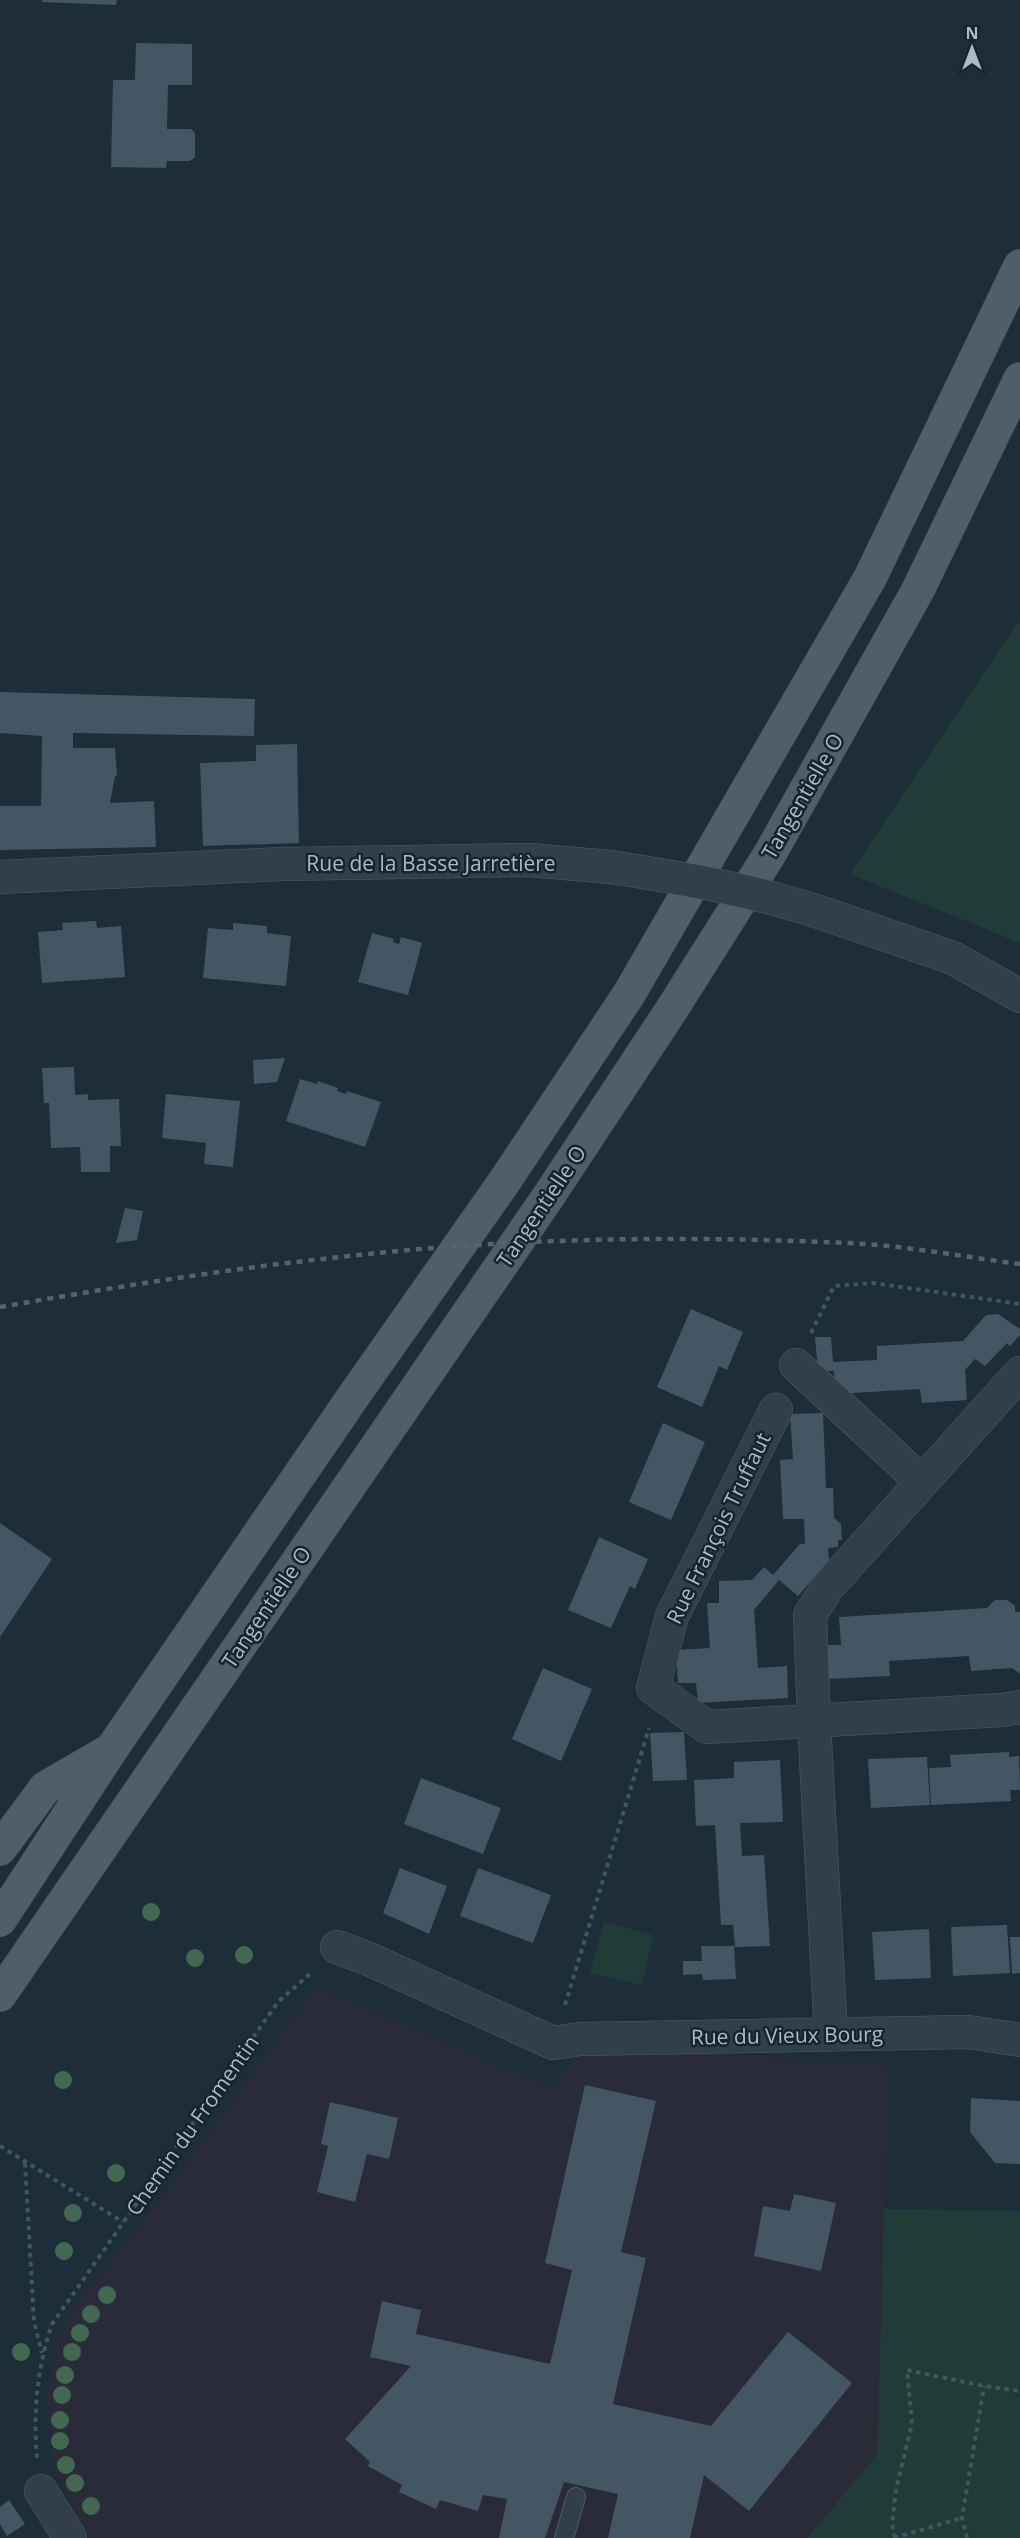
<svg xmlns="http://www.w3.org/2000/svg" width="1020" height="2538" font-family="'Open Sans',sans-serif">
	<rect width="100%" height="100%" fill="#1e2e38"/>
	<!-- medical -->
	<path fill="#2a2b39" d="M317 1987 550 2088 587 2046 882 2065 889 2076 877 2455 807 2538H89L71 2509 51 2454 47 2395 58 2339 74 2307 131 2238Z"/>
	<!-- green -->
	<path fill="#213b39" d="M1020 619V943L850 874Z
		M604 1922 653 1935 642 1985 590 1973Z
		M884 2209 1020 2211V2538H807L877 2454Z"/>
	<!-- building -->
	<path fill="#445663" d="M42 0H117L116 5 42 2Z
		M136 43 192 44V85H168L167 129H191L195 133V157L190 161H167L166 168 111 167 113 80H135Z
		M0 692 255 699 254 736 73 733V748H115L117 776H115L110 803 154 801 156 847 0 850V806H41L42 736 0 733Z
		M297 744 299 843 203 846 200 763 256 761V745Z
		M96 921 97 928 121 926 125 977 42 983 38 932 63 930 62 923Z
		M233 923 267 926V933L291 936 286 986 203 978 208 928 233 930Z
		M372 933 394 939 393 942 399 944 401 937 422 943 408 995 358 982Z
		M285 1058 277 1082 254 1084 253 1060Z
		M74 1067 75 1095 88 1094V1100L119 1099 121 1146H110V1172H81L80 1147 51 1148 49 1103H44L42 1068Z
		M300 1079 317 1084 318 1081 338 1088 337 1091 346 1094 347 1091 381 1102 365 1147 286 1121Z
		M166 1094 240 1101 233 1167 204 1164 206 1143 162 1138Z
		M125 1208 143 1211 137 1240 116 1243Z
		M691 1309 743 1332 727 1370 719 1366 702 1407 657 1387Z
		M998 1314 1020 1329V1335L1010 1346 1007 1343 985 1366 975 1359 965 1370 967 1400 922 1403 920 1389 836 1394 834 1371H818L815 1337H831L833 1362 877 1360V1346L963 1341 986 1315Z
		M823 1413 826 1488H833L834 1518 841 1524 842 1540H838V1547L828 1548 829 1560 798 1596 779 1580 754 1610 758 1668 787 1666 788 1698 698 1703 696 1683H678L676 1650 710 1648 707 1603H719V1581L752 1580 764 1567 773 1575 800 1544H805L804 1519H783L780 1460 793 1459 790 1414Z
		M663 1423 705 1442 671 1520 629 1502Z
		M0 1523 52 1559 0 1637Z
		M599 1537 648 1559 635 1589 630 1586 611 1628 568 1610Z
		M995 1600H1007L1015 1606V1612H1020V1674L1012 1668 971 1671 969 1656 889 1661 890 1676 827 1679 826 1645H841L839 1617 987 1608Z
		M543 1668 592 1689 561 1761 512 1739Z
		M684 1732 687 1780 653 1781 650 1733Z
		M1009 1752V1757L1019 1756 1020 1790H1010L1011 1801 931 1805 929 1768 951 1767 950 1755Z
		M927 1757 930 1805 871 1808 868 1759Z
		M780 1760 783 1822 740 1823 742 1856 764 1855 770 1946 735 1947 733 1925H721L715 1825 696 1826 694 1780 734 1778V1762Z
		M421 1778 501 1808 483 1854 404 1824Z
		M400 1868 447 1886 429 1934 383 1913Z
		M478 1868 551 1895 533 1943 460 1916Z
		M1007 1925 1010 1973 953 1976 951 1927Z
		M929 1929 931 1978 875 1980 872 1932Z
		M1010 1937H1020V1973L1012 1974Z
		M701 1946H734L736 1979 703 1980 702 1974 683 1975V1961H702Z
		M585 2085 656 2101 621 2252 646 2258 613 2404 711 2426 788 2332 852 2383 749 2511 704 2475 690 2538H608L618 2494 564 2482 545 2538H499L507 2499 483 2495 478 2511 440 2500 436 2509 399 2492 402 2485 368 2466 370 2462 345 2439 411 2366 370 2357 382 2301 421 2310 416 2334 550 2364 572 2270 545 2263Z
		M971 2098 1020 2101V2164L995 2163 970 2132Z
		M330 2102 398 2118 389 2159 367 2154 355 2202 317 2192 328 2146 321 2144Z
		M794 2194 836 2203 821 2271 754 2256 763 2206 790 2211Z
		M9 2500 25 2524 7 2536 0 2524V2507Z"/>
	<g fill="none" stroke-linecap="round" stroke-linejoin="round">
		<!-- service casing -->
		<g stroke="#4f5d67" stroke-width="20">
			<path id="service" d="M564 2538 576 2497"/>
		</g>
		<!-- minor casing -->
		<g stroke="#4f5d67" stroke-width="34">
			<path id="minor" d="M0 877 283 864 530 860 610 867
				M828 915 953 958 1020 996
				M796 1365 922 1482
				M776 1410 672 1616 653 1688 707 1727 1002 1710 1020 1707
				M337 1947 369 1959 553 2043 580 2039 968 2032 1020 2040
				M831 2034 814 1722 810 1615 827 1588 1020 1373
				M41 2491 70 2538"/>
		</g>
		<!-- primary casing -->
		<g stroke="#3e4b55" stroke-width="34">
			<path id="primary" d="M0 1849 45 1788 107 1752
				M0 1920 111 1750 355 1394 504 1182 629 994 870 578 1020 266
				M0 1995 548 1197 674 1006 771 852 918 590 1020 379"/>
		</g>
		<!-- path -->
		<path stroke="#405856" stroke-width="4" stroke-dasharray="4.5 4.5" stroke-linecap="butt" d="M811 1333 834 1286 873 1283 1020 1304
			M565 2005 649 1728
			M0 2146 123 2222
			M25 2163 34 2322 42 2353
			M37 2458C33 2412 37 2368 52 2324L278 2002 312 1972
			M894 2538 962 2518
			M895 2538 892 2524 896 2489 912 2424 907 2370 984 2386 1020 2391
			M967 2538 962 2518 984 2386"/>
		<!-- service -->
		<use href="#service" stroke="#323f49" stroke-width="18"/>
		<!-- minor -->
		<use href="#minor" stroke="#323f49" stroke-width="33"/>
		<!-- primary -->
		<use href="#primary" stroke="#4f5f69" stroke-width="33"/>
		<!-- rail -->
		<path stroke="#536470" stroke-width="4.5" stroke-dasharray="6 6" stroke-linecap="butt" d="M0 1307C110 1288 220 1270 331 1258 502 1238 675 1235 846 1243 904 1245 963 1257 1020 1264"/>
		<!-- minor-bridge casing -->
		<g stroke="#4f5d67" stroke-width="34" stroke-linecap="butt">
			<path id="minor-bridge" d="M610 867C683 878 758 891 828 915"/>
		</g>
		<!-- minor-bridge -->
		<use href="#minor-bridge" stroke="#323f49" stroke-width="33"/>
	</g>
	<!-- trees -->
	<g fill="#436851">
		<circle cx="151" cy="1912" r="9"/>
		<circle cx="244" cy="1955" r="9"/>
		<circle cx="195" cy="1958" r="9"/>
		<circle cx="63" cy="2080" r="9"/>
		<circle cx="116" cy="2173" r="9"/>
		<circle cx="73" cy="2213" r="9"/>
		<circle cx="64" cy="2251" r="9"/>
		<circle cx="107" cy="2295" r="9"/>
		<circle cx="91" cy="2314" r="9"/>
		<circle cx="80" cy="2333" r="9"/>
		<circle cx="21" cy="2352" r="9"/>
		<circle cx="72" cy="2352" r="9"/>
		<circle cx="65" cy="2375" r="9"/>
		<circle cx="62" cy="2395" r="9"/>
		<circle cx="60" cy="2420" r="9"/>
		<circle cx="60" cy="2441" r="9"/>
		<circle cx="66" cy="2465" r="9"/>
		<circle cx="75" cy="2483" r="9"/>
		<circle cx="91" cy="2506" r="9"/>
	</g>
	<g text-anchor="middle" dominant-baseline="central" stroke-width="5" stroke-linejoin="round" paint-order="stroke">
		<!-- street labels -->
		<g font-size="21" fill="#acbac6" stroke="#17242d">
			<text transform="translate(802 796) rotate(-60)">Tangentielle O</text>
			<text x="431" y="863">Rue de la Basse Jarretière</text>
			<text transform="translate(541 1206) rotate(-56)">Tangentielle O</text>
			<text transform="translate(718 1528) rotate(-64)">Rue François Truffaut</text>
			<text transform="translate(266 1607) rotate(-56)">Tangentielle O</text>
			<text transform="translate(787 2035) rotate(-1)">Rue du Vieux Bourg</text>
			<text transform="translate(192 2125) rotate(-55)">Chemin du Fromentin</text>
		</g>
	</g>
	<!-- north arrow -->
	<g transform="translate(972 48)" stroke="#17242d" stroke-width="4.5" paint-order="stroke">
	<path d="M0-4.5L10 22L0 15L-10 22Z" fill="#acbac6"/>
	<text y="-9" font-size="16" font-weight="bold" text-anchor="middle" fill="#acbac6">N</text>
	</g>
</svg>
